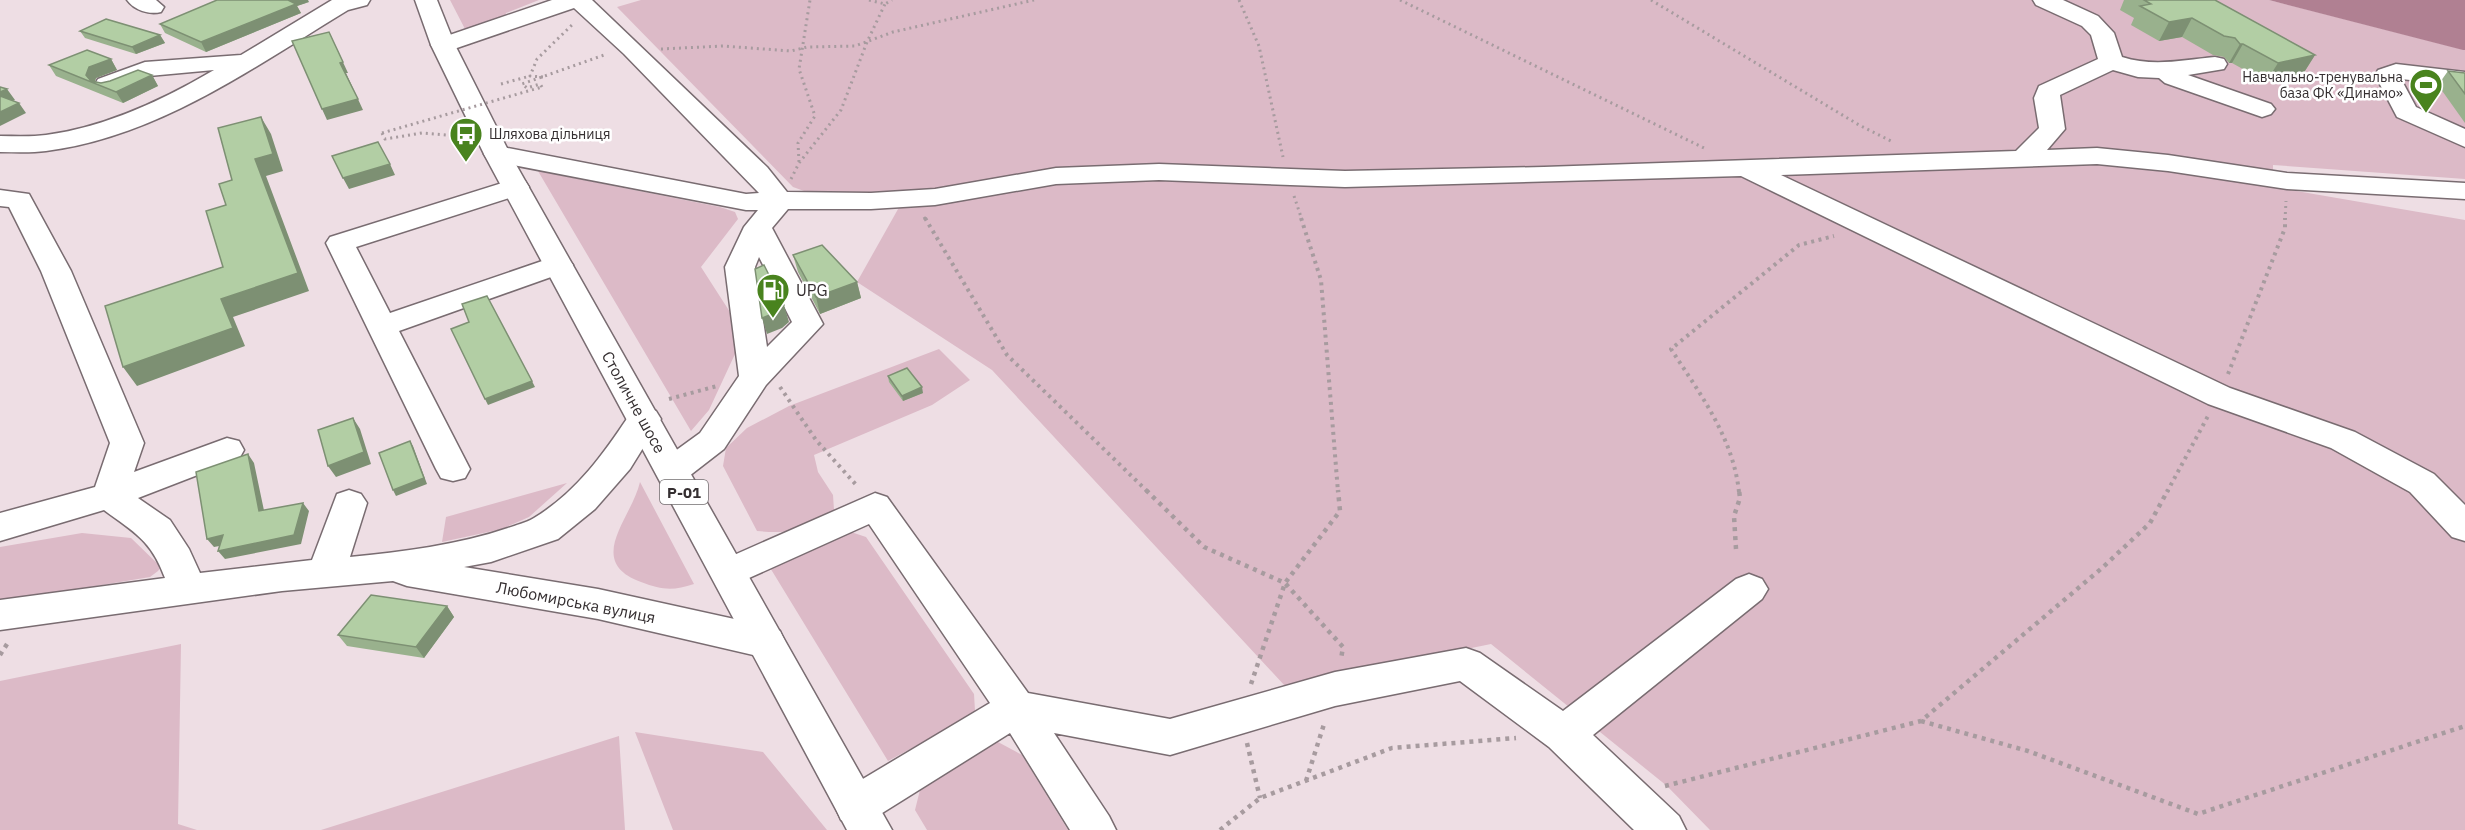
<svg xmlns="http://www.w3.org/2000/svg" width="2465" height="830" font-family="'IBM Plex Sans',sans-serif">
	<rect width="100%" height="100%" fill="#eedee4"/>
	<!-- green -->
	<path fill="#dcbac7" d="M450 0H539L506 13 504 20 477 29H465Z
		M641 0H2269L2465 50V179L2273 165V187L2465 220V830H1710L1667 786 1491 644 1285 686 992 370 857 282 902 202 826 199 793 187 617 7Z
		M538 171 720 207 735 212 738 219 701 267 737 323 735 354 709 410 691 431Z
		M939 349 970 380 932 405 814 455 818 472 833 495 834 510C809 531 789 534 757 531L723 466 726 448 747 428 789 406Z
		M640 482 694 584C673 591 662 590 641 582 584 561 632 518 640 482Z
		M567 483 529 517 502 529 442 542 446 517Z
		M851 532 866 537 974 694 975 711 958 723 888 761 769 566 841 533Z
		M82 533 131 538 161 567 158 571 150 577 0 602V547Z
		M181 644 178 824 197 830H0V681Z
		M635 732 763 752 827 830H673Z
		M619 736 625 830H321Z
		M978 741 998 742 1022 755 1068 830H927L915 810 922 782Z"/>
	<!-- water -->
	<path fill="#b08092" d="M2269 0H2465V50H2463Z"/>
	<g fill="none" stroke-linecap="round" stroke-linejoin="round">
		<!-- minor casing -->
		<g stroke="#796c71" stroke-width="3">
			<path id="minor" d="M127 0H156L164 7 161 12C149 15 134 10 127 0Z
				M332 0H370L367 5 348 10C254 67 158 137 46 151 31 153 15 152 0 152V136C15 136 31 137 46 135 106 127 163 100 214 70L149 76 116 89 107 91 98 89 95 84 98 79 145 62 241 55Z
				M552 0H592L767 167 787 192 871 193 935 189 1056 168 1159 164 1345 171 1544 167 2016 151 2039 128 2034 98 2039 86 2098 59 2091 35 2082 26 2036 5 2033 0H2063L2098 16 2114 33 2122 57C2153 67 2183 60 2215 57L2224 59 2227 64 2224 69 2188 75 2271 104 2275 109 2271 114 2262 117 2165 83 2159 78 2138 77 2113 70 2060 95 2065 129 2047 150 2097 148 2168 155 2287 173 2465 183V199L2287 189 2168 171 2097 164 1781 175 2230 388 2355 432 2434 474 2465 505V541L2452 537 2410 492 2331 448 2208 404 1741 176 1345 187 1159 180 1056 184 935 205 871 209H788L772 228 823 324 766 385 724 449 684 480 672 483 660 480 655 471 660 462 700 433 739 376 725 267 744 227 758 210H746L497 162 488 160 484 154 488 148 497 146 746 194 759 193 624 54 574 8 451 50 443 52 435 50 431 45 435 40ZM759 257 792 322 767 347 755 267Z
				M2396 64 2465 72V86L2401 79 2416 107 2465 129V147L2397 117 2375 75 2378 70Z
				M515 179 525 181 529 187 525 193 356 247 390 313 548 259 558 256 568 259 573 265 568 271 399 331 470 469 465 478 453 481 441 478 436 469 326 243 330 237Z
				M0 190 29 194 71 271 144 443 134 472 227 438 239 441 244 450 239 459 138 498 170 520 189 549 200 573 312 560 337 494 349 490 361 494 367 503 350 557C402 552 458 545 508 528 516 525 526 523 534 518 577 492 605 452 632 411L644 407 656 411 661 419 630 469 595 509 558 539 491 562 464 567 598 589 766 626 780 631 785 642 780 653 766 658 598 619 407 586 393 581 282 591 0 630V600L165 578C151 540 135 533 104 510L0 541V513L95 487 110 443 41 271 9 207 0 206Z
				M875 493 887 497 1028 693 1170 719 1335 672 1466 648 1480 653 1563 711 1736 579 1749 574 1762 579 1768 589 1762 599 1593 735 1679 816 1686 830H1634L1549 747 1460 681 1335 706 1170 755 1054 733 1109 816 1116 830H1070L1010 733 871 820 856 825 841 820 835 806 841 792 990 703 869 524 729 587 716 583 711 573 716 563Z"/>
		</g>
		<!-- major casing -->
		<g stroke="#796c71" stroke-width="3">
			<path id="major" d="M415 0H437L455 45 510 154 892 830H847L484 154 431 45Z"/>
		</g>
		<!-- path-far2 -->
		<path stroke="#a79b9f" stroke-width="3" stroke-dasharray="2 4" stroke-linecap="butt" d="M869 0 885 4 892 0
			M1239 0 1259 46 1283 157
			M1400 0 1704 148
			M1651 0 1859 125 1893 142
			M661 49 723 46 791 51 807 47 855 46 893 32 1034 0
			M543 77 530 76 537 59 574 23
			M501 84 530 76
			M542 87 540 84 527 88 522 84 607 54
			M382 133 385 139 422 133 459 136
			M799 162 798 143 815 116 799 69 810 0
			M791 179 799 163 841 110 867 42 885 4
			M1294 196 1302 220
			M924 217 926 220
			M2285 220 2286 201"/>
		<!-- path-far1 -->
		<path stroke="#a79b9f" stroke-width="4" stroke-dasharray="3 4.5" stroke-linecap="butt" d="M925 218 1007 355 1148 492
			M1301 218 1321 280 1338 492
			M2228 374 2285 228V218
			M780 387 816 440 858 487
			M669 399 717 386
			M1739 492C1733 437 1700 394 1671 349L1799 245 1834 236
			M2167 492 2208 416"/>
		<!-- path -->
		<path stroke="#a79b9f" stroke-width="4.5" stroke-dasharray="4 5" stroke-linecap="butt" d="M1146 490 1204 547 1285 583 1343 647 1341 659
			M1736 549 1734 516 1740 498 1739 490
			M0 655 9 641
			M1251 684 1285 583 1340 511 1338 490
			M1921 721 2028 751 2198 814 2465 726
			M1247 743 1260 798
			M1306 781 1325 721
			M1665 786 1921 721 2102 568 2150 523 2168 490
			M1220 830 1260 798 1392 748 1516 738"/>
		<!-- minor -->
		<use href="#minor" fill="#fff" fill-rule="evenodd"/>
		<!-- major -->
		<use href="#major" fill="#fff" fill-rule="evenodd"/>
		<!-- path-bridge -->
		<path stroke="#a79b9f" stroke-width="3" stroke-dasharray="2 4" stroke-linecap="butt" d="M382 133 542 87"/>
	</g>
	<!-- wall -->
	<path fill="#99b18d" d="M2124 0H2215L2315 55 2303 74 2266 82 2232 63H2229L2224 57 2213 55 2182 37 2159 41 2131 25 2134 18 2120 10Z
		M309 2 297 6 301 13 206 52 165 33 160 24Z
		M80 31 160 35 165 43 136 54 85 38Z
		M111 59 117 70 96 78 95 82 101 83 152 75 158 86 123 103 56 76 49 65Z
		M2448 71 2465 73V123L2438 85Z
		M793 255 857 282 861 298 820 314 798 272Z
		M888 376 923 393 903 401 889 382Z
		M447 606 454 617 424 658 347 646 338 635Z"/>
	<!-- shaded-wall -->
	<path fill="#7d9073" d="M287 0H308L309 2 297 6 301 13 206 52 201 42Z
		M2192 18 2182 37 2159 41 2169 22Z
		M329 32 348 73H346L363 110 327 120 322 109 340 63Z
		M160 35 165 43 136 54 132 47Z
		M2240 44H2243L2232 63H2229Z
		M2315 55 2303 74 2266 82 2278 63Z
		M111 59 117 70 96 78 94 83 91 82 86 75 89 67Z
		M152 75 158 86 123 103 116 92Z
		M7 89 15 100 2 105 0 102V92Z
		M19 103 26 113 0 126V112Z
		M261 117 271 134 283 171 266 176 309 291 233 317 245 346 137 386 123 367 221 299 255 159Z
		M390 164 395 175 349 189 343 178Z
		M857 282 861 298 820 314 816 297Z
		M784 305 789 322 782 328 767 334 762 318Z
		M532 381 535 387 488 405 485 399Z
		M922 387 923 393 903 401 902 396Z
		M353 418 360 429 371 464 336 477 328 466Z
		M410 441 413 446 427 484 396 496 393 490Z
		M248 454 254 463 266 520 259 511Z
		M303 503 309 511 301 544 225 559 218 551Z
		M223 535 230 544 214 547 207 539Z
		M447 606 454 617 424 658 416 647Z"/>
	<!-- building -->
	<path fill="#b2cea4" stroke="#7d9073" stroke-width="1.5" d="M217 0H288L296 4 201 42 160 24Z
		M2144 0H2215L2315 55 2278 63 2243 44H2240L2235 38 2224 36 2192 18 2169 22 2140 6 2151 4Z
		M106 19 160 35 132 47 80 31Z
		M329 32 343 62 340 63 358 99 322 109 292 41Z
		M87 50 111 59 89 67 86 75 91 81 101 83 110 81 138 70 152 75 116 92 49 65Z
		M2448 71 2465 73V94Z
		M0 87 7 89 0 92Z
		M0 96 19 103 0 112Z
		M261 117 273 154 255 159 298 273 221 299 233 328 123 367 105 306 223 267 206 211 226 205 219 184 232 180 218 128Z
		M378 142 390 164 343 178 332 156Z
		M822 245 857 282 816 297 793 255Z
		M764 265 784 305 777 312 762 318 755 269Z
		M487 296 532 381 485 399 451 329 469 322 462 304Z
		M907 368 922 387 902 396 888 376Z
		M353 418 364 452 328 466 318 430Z
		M410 441 424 478 393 490 379 453Z
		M248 454 259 511 303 503 294 535 218 551 223 535 207 539 196 472Z
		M371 595 447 606 416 647 338 635Z"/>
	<!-- icons -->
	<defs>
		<g id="stadium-pin" transform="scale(1.725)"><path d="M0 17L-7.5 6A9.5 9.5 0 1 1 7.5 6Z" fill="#49831e" stroke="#fff"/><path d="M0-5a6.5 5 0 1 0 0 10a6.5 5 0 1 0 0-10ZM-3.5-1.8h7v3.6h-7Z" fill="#fff"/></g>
		<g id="bus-pin" transform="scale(1.725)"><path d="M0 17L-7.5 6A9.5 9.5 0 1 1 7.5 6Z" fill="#49831e" stroke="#fff"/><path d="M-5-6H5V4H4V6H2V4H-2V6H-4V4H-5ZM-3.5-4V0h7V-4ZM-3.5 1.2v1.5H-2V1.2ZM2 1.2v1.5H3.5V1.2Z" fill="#fff"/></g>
		<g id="fuel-pin" transform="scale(1.725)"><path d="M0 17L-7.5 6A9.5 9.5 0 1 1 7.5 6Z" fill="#49831e" stroke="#fff"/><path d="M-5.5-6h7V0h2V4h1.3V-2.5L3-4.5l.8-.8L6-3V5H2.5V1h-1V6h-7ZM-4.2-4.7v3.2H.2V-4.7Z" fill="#fff"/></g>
	</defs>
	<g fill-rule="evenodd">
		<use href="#stadium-pin" x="2426" y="85"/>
		<use href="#bus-pin" x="466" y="134"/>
		<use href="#fuel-pin" x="773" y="290"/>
	</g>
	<g text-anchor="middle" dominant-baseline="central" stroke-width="5" stroke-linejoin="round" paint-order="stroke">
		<!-- far-poi labels -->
		<g font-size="14" fill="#352f31" stroke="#fff" text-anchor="end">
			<text x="2403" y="77">Навчально-тренувальна<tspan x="2403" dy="16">база ФК «Динамо»</tspan></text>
			<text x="489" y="134" text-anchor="start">Шляхова дільниця</text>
		</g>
		<!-- shield labels -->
		<rect fill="#fff" stroke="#726d6f" stroke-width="1.5" x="660" y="480" width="48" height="24" rx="4.5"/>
		<g font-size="15" font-weight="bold" fill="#352f31">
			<text x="684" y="492">Р-01</text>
		</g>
		<!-- poi labels -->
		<g font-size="16" fill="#352f31" stroke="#fff" text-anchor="start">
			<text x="796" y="290">UPG</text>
		</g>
		<!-- street labels -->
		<g font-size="16" fill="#352f31" stroke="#fff">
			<text transform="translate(634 402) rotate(61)">Столичне шосе</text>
			<text transform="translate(576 602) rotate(11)">Любомирська вулиця</text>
		</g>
	</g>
</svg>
